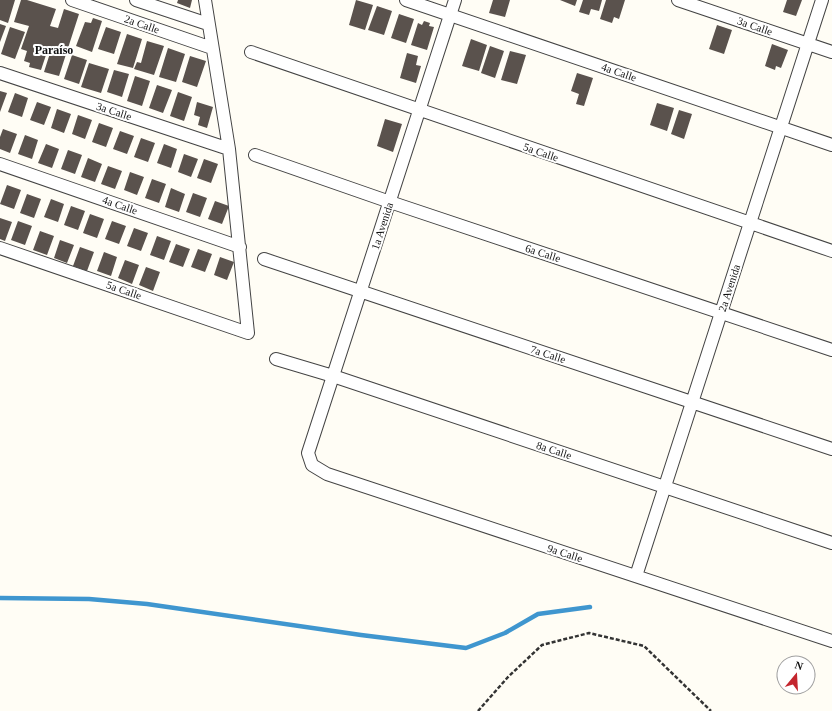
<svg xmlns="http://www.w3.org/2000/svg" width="832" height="711" font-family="'Times New Roman',serif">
	<rect width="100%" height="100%" fill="#fffdf5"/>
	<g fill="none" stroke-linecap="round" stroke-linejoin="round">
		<!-- stream -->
		<path stroke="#3f96cf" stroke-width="4.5" d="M0 598 89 599 147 604 361 635 466 648 505 633 538 614 590 607"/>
	</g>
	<!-- building -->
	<path fill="#5a524d" d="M0 0H15L8 23 0 20Z
		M21 0H27L56 9 50 26 58 28 64 9 79 14 59 76 44 72 51 50 48 49 41 70 29 67 30 63 24 61 27 51 21 49 29 26 14 22Z
		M178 0H192L190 8 177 3Z
		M356 0 373 5 365 30 349 25Z
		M493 0H510L505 17 489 13Z
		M560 0H577L575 6Z
		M583 0H602L599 11 591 9 589 15 579 12Z
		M606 0H625L619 19 614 17 612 23 600 19Z
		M787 0H802L796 16 783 12Z
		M377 6 392 11 384 35 368 30Z
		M399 14 414 19 406 43 391 38Z
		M93 18 102 21 92 52 76 46 85 22 91 23Z
		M424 21 430 23 429 26 434 27 427 50 411 45 418 23 422 25Z
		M0 24 6 26 0 42Z
		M717 25 732 30 724 54 709 49Z
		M10 27 25 32 15 59 1 54Z
		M106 27 121 32 114 54 98 49Z
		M127 34 142 39 133 68 117 64Z
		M471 39 487 45 479 71 462 66Z
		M147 41 164 46 154 75 134 69 137 62 141 63Z
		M772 44 788 50 781 68 776 66 775 70 765 66Z
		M490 46 504 51 495 78 481 73Z
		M168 48 185 54 176 82 159 77Z
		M510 51 526 55 517 84 501 80Z
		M407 53 418 56 416 65 421 66 416 83 400 78Z
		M72 55 87 60 79 84 64 79Z
		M190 56 206 61 197 87 182 82Z
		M89 63 109 69 101 93 81 87Z
		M114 70 129 74 122 97 107 92Z
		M577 73 593 78 584 106 576 104 579 94 571 91Z
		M135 76 150 81 142 106 127 101Z
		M157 85 172 90 163 113 149 108Z
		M0 91 7 93 0 112Z
		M178 92 192 97 184 121 170 116Z
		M15 93 28 98 22 117 8 112Z
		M37 102 51 107 44 125 30 120Z
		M197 102 213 107 207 128 198 125 200 117 194 115Z
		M657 103 674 108 667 131 650 125Z
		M57 109 71 114 64 133 51 128Z
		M679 110 692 114 684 139 671 134Z
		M78 115 92 120 85 139 72 134Z
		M385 119 402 124 393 152 377 146Z
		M99 123 113 128 106 147 92 142Z
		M3 129 17 134 10 153 0 149V137Z
		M120 131 134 136 127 154 113 149Z
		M25 135 38 140 32 159 18 154Z
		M141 138 155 143 148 162 134 157Z
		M46 144 59 149 52 168 38 163Z
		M164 144 177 149 171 168 157 163Z
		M68 150 82 155 75 174 61 169Z
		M184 154 198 159 191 177 178 172Z
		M88 158 102 164 95 182 81 177Z
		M204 159 218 164 211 183 197 178Z
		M108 166 122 171 115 189 101 184Z
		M130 172 144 177 137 195 124 190Z
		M152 179 166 184 159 203 145 198Z
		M7 185 21 190 14 209 0 204Z
		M171 188 185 194 179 212 165 207Z
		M193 193 207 198 200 217 186 212Z
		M27 194 41 199 34 218 20 213Z
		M51 199 64 204 58 222 44 217Z
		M215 201 229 206 222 224 208 219Z
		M71 206 85 211 78 230 64 225Z
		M90 214 104 219 97 238 83 233Z
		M0 218 12 222 5 241 0 239Z
		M18 221 32 226 25 245 11 240Z
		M112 221 126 226 119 244 105 239Z
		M134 228 148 233 141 251 127 246Z
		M40 231 54 236 47 255 33 250Z
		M157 236 171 241 164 260 150 255Z
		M60 240 74 245 67 263 54 258Z
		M176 244 190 249 183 267 169 262Z
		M80 247 94 252 87 271 73 266Z
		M198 249 212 254 205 272 191 267Z
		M104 252 117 257 111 276 97 271Z
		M220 257 234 262 227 280 214 275Z
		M125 260 139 265 132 284 118 278Z
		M146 267 160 272 153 291 139 285Z"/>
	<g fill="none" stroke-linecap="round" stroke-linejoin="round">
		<!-- street casing -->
		<g stroke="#444" stroke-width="14">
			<path id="street" d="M72 0 212 48
				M136 0 208 24
				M406 0 832 145
				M455 0 308 453 312 465 327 474 832 641
				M678 0 832 52
				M251 52 832 251
				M0 73 229 149
				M255 155 390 202 832 350
				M0 164 240 247
				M0 248 248 333 229 149 205 0
				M264 259 832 449
				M276 359 333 376 832 543
				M636 576 822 0"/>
		</g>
		<!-- path -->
		<path stroke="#333" stroke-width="2.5" stroke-dasharray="4 2" stroke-linecap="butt" d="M478 711 508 677 542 645 589 633 644 646 711 711"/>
		<!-- street -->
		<use href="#street" stroke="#fff" stroke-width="12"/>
	</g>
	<g text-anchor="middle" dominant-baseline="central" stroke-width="4" stroke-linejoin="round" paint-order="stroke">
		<!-- street labels -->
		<g font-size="11" fill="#111" stroke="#fff">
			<text transform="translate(142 24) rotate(19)">2a Calle</text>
			<text transform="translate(755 26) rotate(19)">3a Calle</text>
			<text transform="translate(619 72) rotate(19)">4a Calle</text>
			<text transform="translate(114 111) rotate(18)">3a Calle</text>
			<text transform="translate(541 152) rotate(19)">5a Calle</text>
			<text transform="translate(120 205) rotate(19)">4a Calle</text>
			<text transform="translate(382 226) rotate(-72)">1a Avenida</text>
			<text transform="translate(543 253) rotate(18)">6a Calle</text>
			<text transform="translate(729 288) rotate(-72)">2a Avenida</text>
			<text transform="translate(124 290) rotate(19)">5a Calle</text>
			<text transform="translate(548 354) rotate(18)">7a Calle</text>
			<text transform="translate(554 450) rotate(18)">8a Calle</text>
			<text transform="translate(565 553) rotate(18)">9a Calle</text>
		</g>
		<!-- neighbourhood labels -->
		<g font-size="12" font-weight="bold" fill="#111" stroke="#fff">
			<text x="54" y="50">Paraíso</text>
		</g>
	</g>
	<!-- north arrow -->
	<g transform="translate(796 675) rotate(18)"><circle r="19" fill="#ffffff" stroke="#a0a0a0"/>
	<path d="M0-3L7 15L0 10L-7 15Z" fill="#c4262e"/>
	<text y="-6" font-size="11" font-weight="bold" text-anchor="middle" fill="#111111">N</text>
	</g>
</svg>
